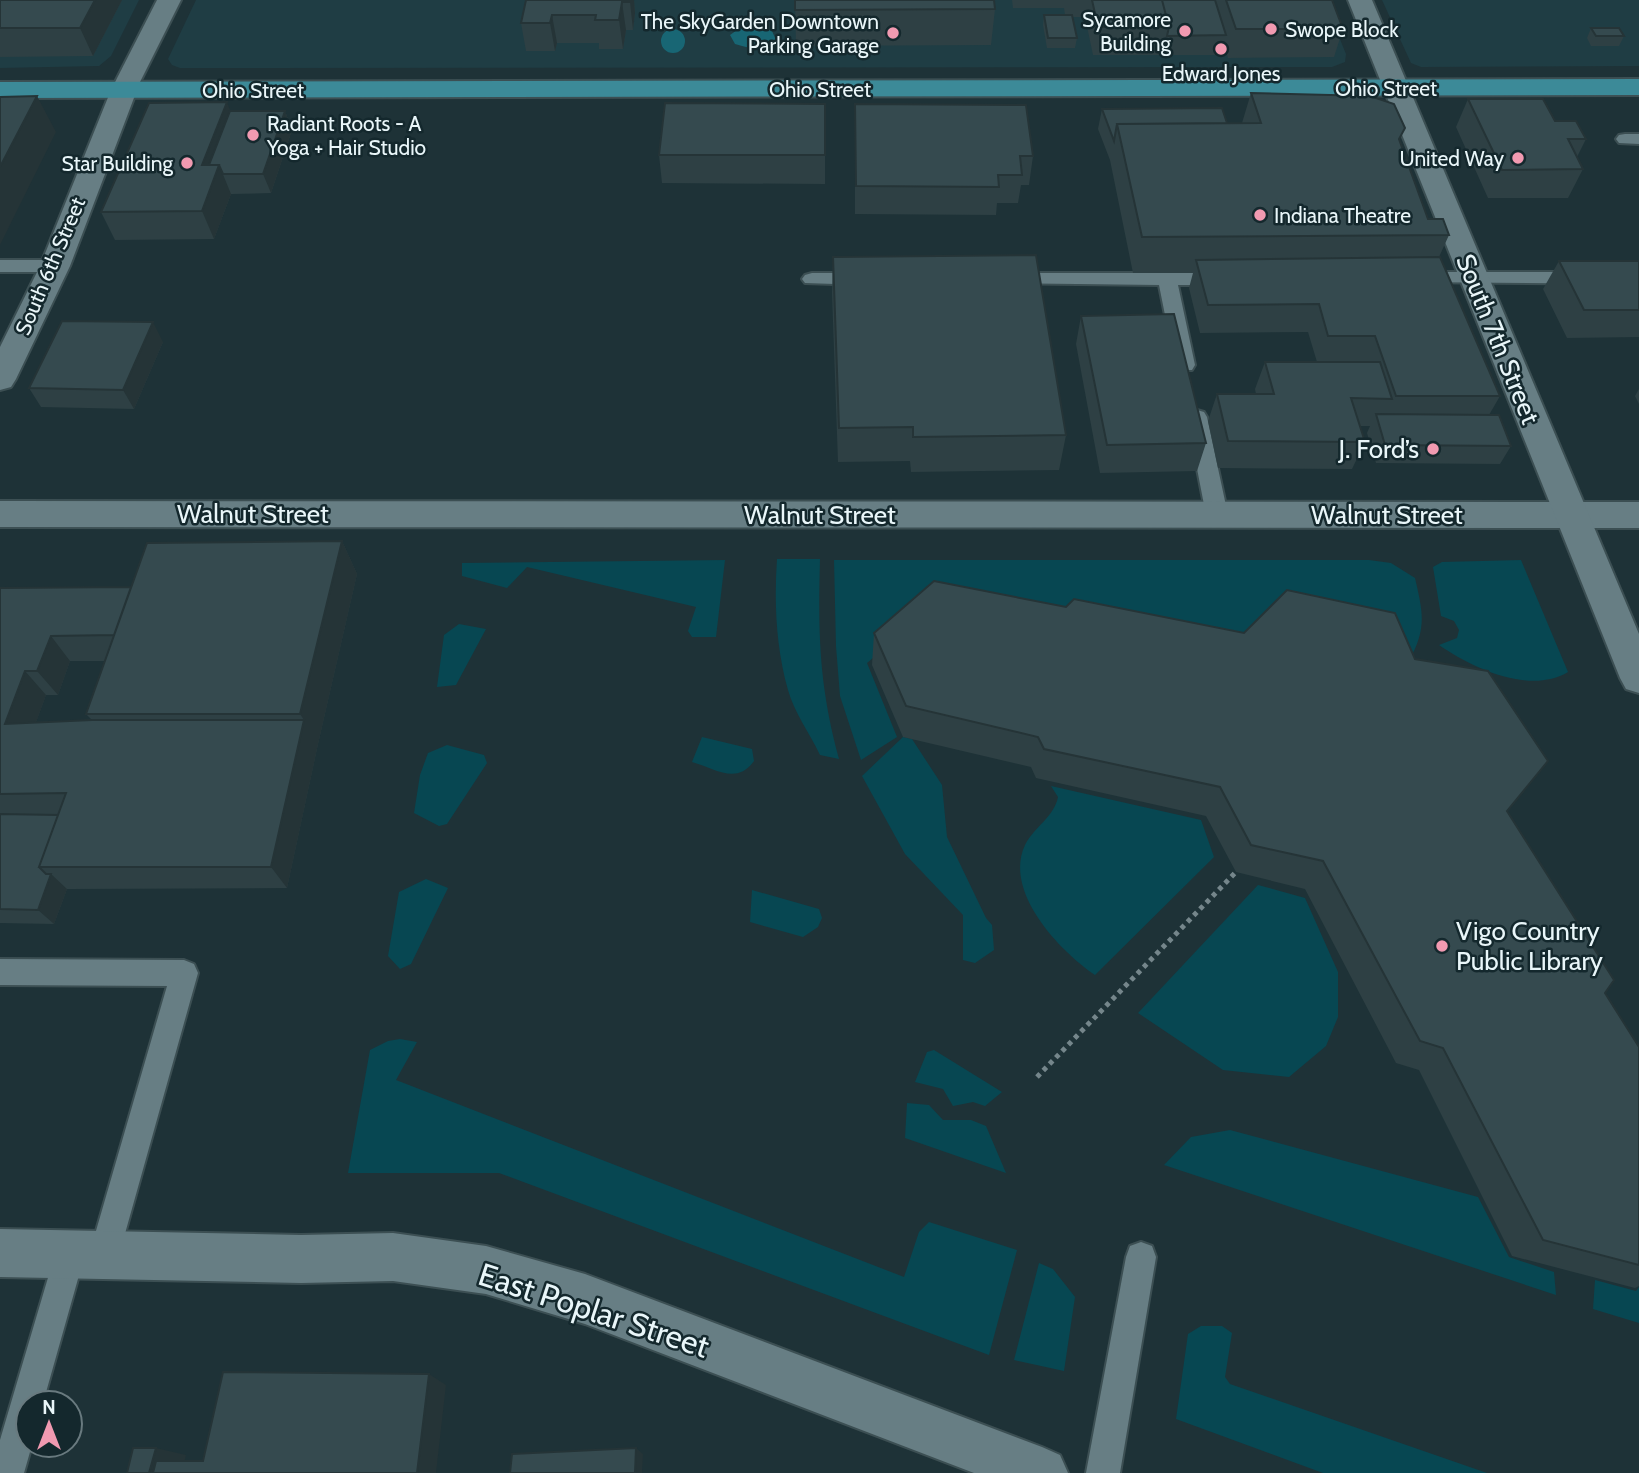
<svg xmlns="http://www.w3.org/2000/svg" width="1639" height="1473" font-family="Cabin,sans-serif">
	<rect width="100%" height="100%" fill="#1e3237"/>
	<!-- built -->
	<path fill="#1f3d44" d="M0 0H139L111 56 99 66 0 68Z
		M196 0H1324L1346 54 1345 62 1332 67 180 68 172 65 168 59Z
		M1382 0H1639V66L1421 67 1411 63Z"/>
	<!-- green -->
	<path fill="#074752" d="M777 559H820C818 635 819 685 839 759L820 755C810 734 794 712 788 690 776 647 774 603 777 559Z
		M725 560 716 637H692L688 631 696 607 527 567 507 588 462 576V563Z
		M834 560H1369L1391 563 1415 578C1423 613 1427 628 1409 661L1229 660 929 611 867 663 897 737 861 760 840 696 836 646Z
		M1521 560 1568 672C1530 695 1472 668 1439 645L1457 638 1459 630 1454 621 1441 616 1433 567 1442 562Z
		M459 624 486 629 456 685 437 687 444 635Z
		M702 737 752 749 754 761C737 785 716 769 692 762Z
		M903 737 912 739 942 785 947 837 986 918 992 925 994 950 975 963 963 960V915L905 854 862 776Z
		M447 745 484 755 487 763 447 824 439 826 414 813 420 775 428 753Z
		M1051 786 1201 820 1214 857 1095 975C1060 951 1003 892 1025 845 1035 826 1054 817 1058 797Z
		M426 879 448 888 411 964 400 969 388 956 399 892Z
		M1258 885 1305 898 1338 972V1017L1326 1046 1289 1077 1223 1070 1138 1013Z
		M752 890 819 909 822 918 818 927 803 937 750 922Z
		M400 1039 417 1042 396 1080 904 1277 919 1232 929 1222 1017 1250 989 1355 499 1173H348L370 1050 388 1041Z
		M934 1050 1002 1092 985 1106 973 1102 953 1106 943 1089 915 1082 927 1052Z
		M907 1103 929 1105 943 1120H971L986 1126 1006 1173 905 1138Z
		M1230 1130 1478 1197 1509 1257 1554 1272 1556 1295 1164 1165 1191 1137Z
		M1039 1263 1053 1269 1075 1297 1064 1371 1014 1360Z
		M1595 1280 1636 1291 1639 1287V1323L1593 1309Z
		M1201 1326H1222L1232 1333 1225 1377 1230 1384 1487 1473H1323L1176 1419 1188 1334Z"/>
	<!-- forest -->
	<path fill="#186674" d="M757 27 772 31 776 40C764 54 751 48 735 44L730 35 740 28Z
		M661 41a12 12 0 1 1 24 0a12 12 0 1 1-24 0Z"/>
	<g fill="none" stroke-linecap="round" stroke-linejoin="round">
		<!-- service casing -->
		<g stroke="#3c4f53" stroke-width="4">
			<path id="service" d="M1625 134H1639V144L1619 143 1616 139 1619 135Z
				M0 260H55L62 262 64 266 62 270 55 272H0Z
				M1416 272H1639V284L1409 282 1406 278 1409 274Z
				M812 273H865L872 275 875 279 872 283 865 285 805 283 802 279 805 275Z
				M1006 273H1222L1229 275 1232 279 1229 283 1222 285H1178L1195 365 1192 370H1178L1175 365 1159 285 999 283 996 279 999 275Z
				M1197 410 1204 412 1207 417 1228 515 1225 521 1217 523 1209 521 1206 515 1187 417 1190 412Z
				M0 959 184 960 194 964 198 973 119 1255 115 1266 104 1270 93 1266 89 1255 167 986 0 985Z
				M70 1239 81 1243 85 1254 43 1403H28V1445H32L24 1473H0V1440L55 1254 59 1243Z
				M1141 1242 1152 1246 1156 1257 1120 1473H1086L1126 1257 1130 1246Z"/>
		</g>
		<!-- minor casing -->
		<g stroke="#3c4f53" stroke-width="4">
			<path id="minor" d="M157 0H181L133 96 124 98 115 96 111 90Z"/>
		</g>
		<!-- tertiary casing -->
		<g stroke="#3c4f53" stroke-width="4">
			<path id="tertiary" d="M124 82 133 84 137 90 70 266 16 379 11 387 0 390V347L40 266 111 90 115 84Z
				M0 501 1639 502V528L0 527Z"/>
		</g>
		<!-- secondary casing -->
		<g stroke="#3c4f53" stroke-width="4">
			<path id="secondary" d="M1348 0H1372L1639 634V693L1626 689 1620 678Z
				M0 1229 301 1235 393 1233 486 1246 585 1274 1042 1447 1060 1455 1068 1473H974L585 1324 486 1294 393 1281 301 1283 0 1277Z"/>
		</g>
		<!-- primary casing -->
		<g stroke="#3c4f53" stroke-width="4">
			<path id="primary" d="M1639 79V95L0 98V82Z"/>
		</g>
		<!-- path -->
		<path stroke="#75868b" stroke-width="5" stroke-dasharray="4.5 4.5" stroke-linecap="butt" d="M1037 1077 1236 872"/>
		<!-- service -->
		<use href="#service" fill="#677e84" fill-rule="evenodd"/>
		<!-- minor -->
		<use href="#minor" fill="#677e84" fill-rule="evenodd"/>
		<!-- tertiary -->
		<use href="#tertiary" fill="#677e84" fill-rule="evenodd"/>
		<!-- secondary -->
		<use href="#secondary" fill="#677e84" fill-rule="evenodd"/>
		<!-- primary -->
		<use href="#primary" fill="#3c8a98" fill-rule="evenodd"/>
	</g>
	<!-- wall -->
	<path fill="#2e4044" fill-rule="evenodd" d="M0 0H122L93 56 0 57Z
		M524 0H634L635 13 633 30H626L623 49H599V43H557L555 51H526L521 23 526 0Z
		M795 0 995 9 991 45 796 46Z
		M1012 0H1332L1343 29 1334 57 1228 58 1224 43 1221 55H1093L1085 17H1072L1077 38 1075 48H1047L1043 25 1044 15H1065L1064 8H1013Z
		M1591 28 1624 36 1619 46H1591L1587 38Z
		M1251 93 1400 142 1428 219 1449 235 1439 257 1500 396 1489 415 1511 446 1500 464 1376 463 1367 433 1370 426H1360L1365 442 1352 469 1218 468 1208 421 1217 394H1256L1255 389 1265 362H1317L1308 332 1200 333 1189 288 1193 273H1133L1110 160 1098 129 1102 109 1227 123H1242Z
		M1468 99 1555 121 1586 139 1577 157 1583 169 1568 198H1488L1456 127Z
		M825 104V184L662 183 659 155Z
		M855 104 1033 156 1029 185H1021L1018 203H997L996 215 855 214Z
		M230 111H285L292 130 271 193 231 194 214 239 115 240 101 212Z
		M833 257 1066 435 1059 470 911 472 910 461 838 462 832 293Z
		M1559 261H1639V337L1567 338 1543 289Z
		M1081 316 1206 443 1197 471 1100 473 1076 344Z
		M163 342 134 409 41 407 29 388Z
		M1639 389V404L1635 396Z
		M342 541 357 574 318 744 287 888 67 889 54 924 0 923V588L131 587ZM70 661H105L86 714 92 720 36 722 46 695H58Z
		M1066 607 1415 659 1507 811 1605 993 1639 1047V1286L1635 1288 1512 1256 1419 1070 1396 1063 1305 889 1236 872 1206 816 1036 778 1031 767 903 737 872 665 874 633Z"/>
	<!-- shaded-wall -->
	<path fill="#253437" d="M95 0H122L93 56 80 28Z
		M627 0H634L635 13 633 30 630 2Z
		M622 2 626 30 623 49 619 20Z
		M552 15 557 43 555 51 550 23Z
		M37 96 56 132 0 245V167Z
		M227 102 238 131 222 172 231 194 214 239 202 211V165Z
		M285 111 292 130 271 193 263 174Z
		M153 322 163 342 134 409 123 390Z
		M342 541 357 574 318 744 287 888 271 867 304 720 300 714Z
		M51 636 70 661 58 695 37 671Z
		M25 671 46 695 27 747 5 724Z
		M51 874 67 889 54 924 38 910Z
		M429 1374 446 1385 436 1473H417Z
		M156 1448 186 1455 182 1473H149Z
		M636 1448 643 1454 642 1473H635Z"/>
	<!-- building -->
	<path fill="#354a4f" stroke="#253437" stroke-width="2" d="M0 0H95L80 28H0Z
		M526 0H630V2H622L619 20H595L596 15H552L550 23H521Z
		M795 0H994L995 9 795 10Z
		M1092 0H1162L1169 27H1098Z
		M1162 0H1215L1226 35 1167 36 1169 27Z
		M1226 0H1332L1343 29H1236Z
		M1044 15H1072L1077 38H1048Z
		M1591 28H1619L1624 36H1596Z
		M1251 93 1370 96 1394 104 1405 128 1399 139 1428 219H1443L1449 235 1142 237 1117 124 1261 123Z
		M37 96 0 167V97Z
		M1468 99H1543L1555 121H1576L1586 139H1568L1583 169 1502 170Z
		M227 102 202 165H219L202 211 101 212 149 103Z
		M665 103 825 104V155H659Z
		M855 104 1026 105 1033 156H1020L1022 175H998L999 187 856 186Z
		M1222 108 1227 123 1117 124 1114 141 1102 109Z
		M230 111H285L263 174H223L219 165H209Z
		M1036 255 1066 435 913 437V427L839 428 833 257Z
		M1440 257 1500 396H1396L1375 336H1328L1319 304 1208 305 1196 260Z
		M1559 261H1639V310H1584Z
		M1174 314 1206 443 1107 445 1081 316Z
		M62 321 153 322 123 390 29 388Z
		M1265 362H1380L1392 399 1351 398 1365 442 1228 441 1217 394H1274Z
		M1376 414 1499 415 1511 446 1385 445Z
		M342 541 300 714H86L147 543Z
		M934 581 1066 607 1074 599 1244 633 1287 590 1395 613 1415 659 1488 671 1548 761 1507 811 1614 980 1605 993 1639 1047V1265L1543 1240 1443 1048 1420 1041 1323 861 1251 845 1220 787 1044 749 1038 737 906 706 874 633Z
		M131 587 114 635 51 636 37 671H25L5 724 92 720H304L271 867H39L66 793 0 794V588Z
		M0 814 58 815 39 867 46 874H51L38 910 0 909Z
		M223 1372 429 1374 417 1473H153L156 1461H203Z
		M133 1448H156L149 1473H127Z
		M636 1448 635 1473H510L512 1454Z"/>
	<!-- markers -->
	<g fill="#f19ab1" stroke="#14282d" stroke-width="2.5">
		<circle cx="1271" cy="29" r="7"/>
		<circle cx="1185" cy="31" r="7"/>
		<circle cx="893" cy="33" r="7"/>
		<circle cx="1221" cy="49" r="7"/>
		<circle cx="253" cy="135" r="7"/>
		<circle cx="1518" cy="158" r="7"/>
		<circle cx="187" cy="163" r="7"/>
		<circle cx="1260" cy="215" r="7"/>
		<circle cx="1433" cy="449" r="7"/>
		<circle cx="1442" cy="946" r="7"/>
	</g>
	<g text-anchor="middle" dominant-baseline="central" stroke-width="5" stroke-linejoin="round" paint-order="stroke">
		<!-- far-poi labels -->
		<g font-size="21" fill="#e9f6f9" stroke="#14282d" text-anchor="end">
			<text x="1171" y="19">Sycamore<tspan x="1171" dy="24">Building</tspan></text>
			<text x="879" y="21">The SkyGarden Downtown<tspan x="879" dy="24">Parking Garage</tspan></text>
			<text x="1285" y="29" text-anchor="start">Swope Block</text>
			<text x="1221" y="73" text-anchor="middle">Edward Jones</text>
			<text x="267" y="123" text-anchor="start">Radiant Roots - A<tspan x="267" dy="24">Yoga + Hair Studio</tspan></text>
			<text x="1504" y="158">United Way</text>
			<text x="173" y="163">Star Building</text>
			<text x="1274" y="215" text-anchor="start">Indiana Theatre</text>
		</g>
		<!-- far-street labels -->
		<g font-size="21" fill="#e9f6f9" stroke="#14282d">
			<text x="1386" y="88">Ohio Street</text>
			<text x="820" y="89">Ohio Street</text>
			<text x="253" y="90">Ohio Street</text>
			<text transform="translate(50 266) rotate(-67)">South 6th Street</text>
		</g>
		<!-- street labels -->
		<g font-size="26" fill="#e9f6f9" stroke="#14282d">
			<text transform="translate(1498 339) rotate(68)">South 7th Street</text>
			<text x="253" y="514">Walnut Street</text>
			<text x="820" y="515">Walnut Street</text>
			<text x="1387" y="515">Walnut Street</text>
		</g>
		<!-- poi labels -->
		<g font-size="26" fill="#e9f6f9" stroke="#14282d" text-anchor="end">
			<text x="1419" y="449">J. Ford’s</text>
			<text x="1456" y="931" text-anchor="start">Vigo Country<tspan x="1456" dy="30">Public Library</tspan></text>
		</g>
		<!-- near-street labels -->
		<g font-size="32" fill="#e9f6f9" stroke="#14282d">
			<text transform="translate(594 1310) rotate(18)">East Poplar Street</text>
		</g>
	</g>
	<!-- north arrow -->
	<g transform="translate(49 1424)"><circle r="33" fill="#14282d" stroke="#697a7f" stroke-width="2"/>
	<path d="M0-5L12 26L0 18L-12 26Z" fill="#f19ab1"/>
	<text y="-10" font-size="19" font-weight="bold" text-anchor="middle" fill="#e9f6f9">N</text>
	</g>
</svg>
